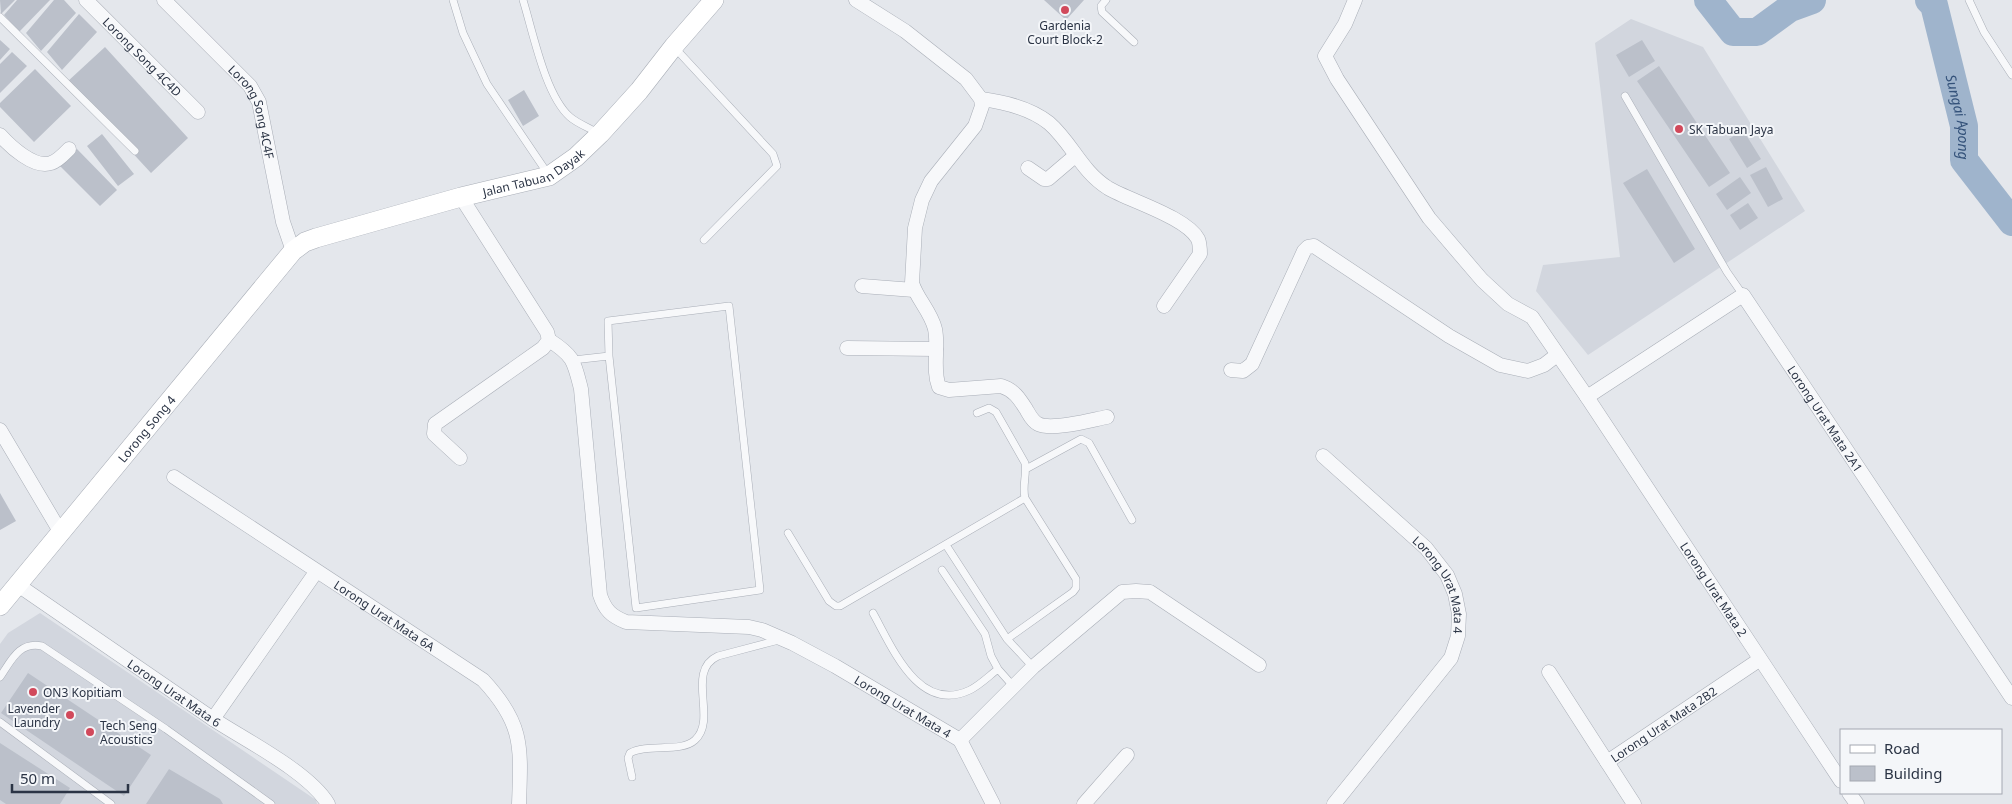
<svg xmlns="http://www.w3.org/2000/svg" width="2012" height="804" font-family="'Noto Sans',sans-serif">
	<rect width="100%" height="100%" fill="#e4e7ec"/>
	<!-- built -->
	<path fill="#d2d6de" d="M1631 19 1703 47 1805 211 1588 355 1536 291 1543 265 1620 257 1595 43Z
		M40 613 316 800 317 804H0V644L8 633Z"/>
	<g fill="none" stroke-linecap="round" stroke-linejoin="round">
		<!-- river -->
		<g stroke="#9fb4cc" stroke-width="28">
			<path d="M1708 0 1733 32H1757L1790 8 1812 0"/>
			<path id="s1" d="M1929 0 1934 5 1964 126V160L2012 222"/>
		</g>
	</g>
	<!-- building -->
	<path fill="#bbc0ca" d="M0 0H15L1 14Z
		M17 0H50L19 32 4 15Z
		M54 0H64L76 13 41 51 26 33Z
		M1044 0H1084L1066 20Z
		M79 14 97 32 62 70 47 52Z
		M0 40 10 49 0 60Z
		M1642 40 1655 61 1629 77 1616 55Z
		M105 47 188 138 151 173 67 82Z
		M12 52 27 66 0 93V64Z
		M1659 66 1730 173 1709 187 1637 81Z
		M35 69 71 106 34 142 0 107V103Z
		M524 90 539 116 523 126 508 100Z
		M1743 130 1761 159 1747 168 1729 139Z
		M102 134 134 174 118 186 87 146Z
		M77 149 117 190 100 206 60 166Z
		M1766 167 1783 199 1768 207 1750 175Z
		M1647 169 1695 249 1674 263 1623 183Z
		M1740 177 1751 193 1727 210 1716 194Z
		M1748 203 1758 218 1740 230 1730 215Z
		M0 493 16 521 0 530Z
		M28 673 151 755 124 796 1 713Z
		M0 743 70 788 60 804H6L0 800Z
		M169 769 220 799 223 804H146Z"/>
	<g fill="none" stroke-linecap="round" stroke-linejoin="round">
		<!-- lane casing -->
		<g stroke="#a9aeb7" stroke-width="8">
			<path id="lane" d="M453 0 463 33 487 84 548 174
				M523 0C533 32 545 95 570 117 578 124 590 128 600 134
				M1106 0 1101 6 1102 12 1134 42
				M1969 0 1984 32 2012 75
				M0 17 135 151
				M675 48 773 154 777 166 704 240
				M1625 96 1727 272 1743 295
				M573 360 609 356 636 608 760 590 729 306 608 321 609 356
				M977 413 989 408 996 412 1025 463C1027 475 1022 486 1025 498L1076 579V588L1073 592 1007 639
				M1026 469 1081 439 1089 443 1132 520
				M788 533 829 601 836 606H840L1025 498
				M946 545 1007 639 1033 667
				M942 570 985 634 991 656 998 669
				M873 613C893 649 919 714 970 690 980 685 989 676 998 669L1014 687
				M0 677C11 661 19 641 42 646L166 729 271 804
				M0 722 111 804
				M632 777 628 758 630 753C648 743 681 753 695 740 718 719 685 671 718 656L779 640"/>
		</g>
		<!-- street casing -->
		<g stroke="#a9aeb7" stroke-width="15">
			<g id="street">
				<path id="s2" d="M86 0 198 112"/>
				<path id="s3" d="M164 0 250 86 259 102 283 222 293 251"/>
				<path d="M856 0 905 31 966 79 981 99 982 106 975 126 931 181 922 200 915 228 912 283C917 299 931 312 935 329 939 348 932 369 939 387L949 390 1001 386C1014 390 1019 398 1026 409 1029 414 1032 421 1038 424 1052 431 1091 420 1107 417"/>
				<path id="s4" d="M1355 0 1345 24 1325 56 1337 79 1429 218 1482 280 1508 304 1532 317 1587 397 1841 781"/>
				<path d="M981 99C1005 102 1030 108 1049 123 1072 143 1081 171 1108 188 1130 201 1186 217 1198 239 1200 244 1200 249 1200 254L1164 306"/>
				<path d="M0 135C10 146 34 169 51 163 58 161 64 154 69 149"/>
				<path d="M1028 168 1044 179H1048L1075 156"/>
				<path d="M862 286 914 290"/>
				<path id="s5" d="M549 340C574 356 574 361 581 389L600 595C605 610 611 616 626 622L749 627 762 630 792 643 835 666 960 740 993 804"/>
				<path d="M847 348 936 349"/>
				<path d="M1231 370 1243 371 1252 364 1304 251 1308 247 1314 246 1449 336 1500 365 1528 371 1544 365 1557 355"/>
				<path id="s6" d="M1587 397 1743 295 2012 698"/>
				<path d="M0 430 61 533"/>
				<path id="s7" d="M1323 456 1426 548 1447 575 1455 594 1459 614 1458 636 1451 658 1334 804"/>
				<path d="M460 458 434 434 435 424 543 348 549 340 547 332 461 197"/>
				<path id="s8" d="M174 477 483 680C524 724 521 747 519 804"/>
				<path id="s9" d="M18 585C83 630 148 675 213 719 245 740 309 772 328 804"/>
				<path d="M1549 672 1607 762"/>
				<path d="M213 719 316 572"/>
				<path d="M960 740 1033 667 1122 592 1136 591 1150 592 1259 665"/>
				<path d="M1849 793 1857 804"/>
				<path d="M1084 804 1127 755"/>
				<path id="s10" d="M1634 804 1607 762 1759 660"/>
			</g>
		</g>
		<!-- secondary casing -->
		<g stroke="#a9aeb7" stroke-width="20">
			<g id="secondary">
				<path id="s11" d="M0 606 293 251 305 242 316 238 461 197 549 176 576 157 600 134 639 91 674 46 714 0"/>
			</g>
		</g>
		<!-- lane -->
		<use href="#lane" stroke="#f7f8fa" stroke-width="7"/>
		<!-- street -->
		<use href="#street" stroke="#f7f8fa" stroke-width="14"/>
		<!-- secondary -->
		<use href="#secondary" stroke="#fff" stroke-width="19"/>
	</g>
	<!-- markers -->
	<g fill="#d1495b" stroke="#f4f6f9" stroke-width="2">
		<circle cx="1065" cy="10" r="5"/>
		<circle cx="1679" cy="129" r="5"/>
		<circle cx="33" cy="692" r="5"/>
		<circle cx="70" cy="715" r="5"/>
		<circle cx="90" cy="732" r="5"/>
	</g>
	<g text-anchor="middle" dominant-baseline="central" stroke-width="4" stroke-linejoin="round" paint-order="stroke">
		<!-- poi labels -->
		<g font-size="12" fill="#2b3445" stroke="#f4f6f9" text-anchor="start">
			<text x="1065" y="25" text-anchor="middle">Gardenia<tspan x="1065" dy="14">Court Block-2</tspan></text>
			<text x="1689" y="129">SK Tabuan Jaya</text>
			<text x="43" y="692">ON3 Kopitiam</text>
			<text x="60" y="708" text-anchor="end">Lavender<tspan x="60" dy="14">Laundry</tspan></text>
			<text x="100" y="725">Tech Seng<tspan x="100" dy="14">Acoustics</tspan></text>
		</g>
		<!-- street labels -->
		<g font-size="12" fill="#2b3445" stroke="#f4f6f9">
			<text stroke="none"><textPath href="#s2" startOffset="80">Lorong Song 4C4D</textPath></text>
			<text stroke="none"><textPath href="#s3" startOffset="146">Lorong Song 4C4F</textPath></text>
			<text stroke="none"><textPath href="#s11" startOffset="715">Jalan Tabuan Dayak</textPath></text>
			<text stroke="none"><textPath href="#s6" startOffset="335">Lorong Urat Mata 2A1</textPath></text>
			<text stroke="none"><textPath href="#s11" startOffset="230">Lorong Song 4</textPath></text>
			<text stroke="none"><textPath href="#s7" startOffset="178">Lorong Urat Mata 4</textPath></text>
			<text stroke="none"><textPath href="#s4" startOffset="728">Lorong Urat Mata 2</textPath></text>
			<text stroke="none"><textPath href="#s8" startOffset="252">Lorong Urat Mata 6A</textPath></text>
			<text stroke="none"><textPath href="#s9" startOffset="190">Lorong Urat Mata 6</textPath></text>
			<text stroke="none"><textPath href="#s5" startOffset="604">Lorong Urat Mata 4</textPath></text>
			<text stroke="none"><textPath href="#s10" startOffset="118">Lorong Urat Mata 2B2</textPath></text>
		</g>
		<!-- water labels -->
		<g font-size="14" font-style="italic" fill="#34527a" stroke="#f4f6f9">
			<text stroke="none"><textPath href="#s1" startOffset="122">Sungai Apong</textPath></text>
		</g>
	</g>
	<!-- legend -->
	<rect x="1840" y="729" width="162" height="65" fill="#f4f6f9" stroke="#a4a8b1"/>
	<rect x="1850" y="745" width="25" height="8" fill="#ffffff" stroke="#a4a8b1"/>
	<text x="1884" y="754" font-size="15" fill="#2b3445">Road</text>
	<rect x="1850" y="766" width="25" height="15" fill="#bbc0ca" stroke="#a4a8b1"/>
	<text x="1884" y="779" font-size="15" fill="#2b3445">Building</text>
	<!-- scale -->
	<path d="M12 784v8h116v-8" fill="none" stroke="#2b3445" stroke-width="2.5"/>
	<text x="20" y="784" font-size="15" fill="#2b3445" stroke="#f4f6f9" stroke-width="4" paint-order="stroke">50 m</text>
</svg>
